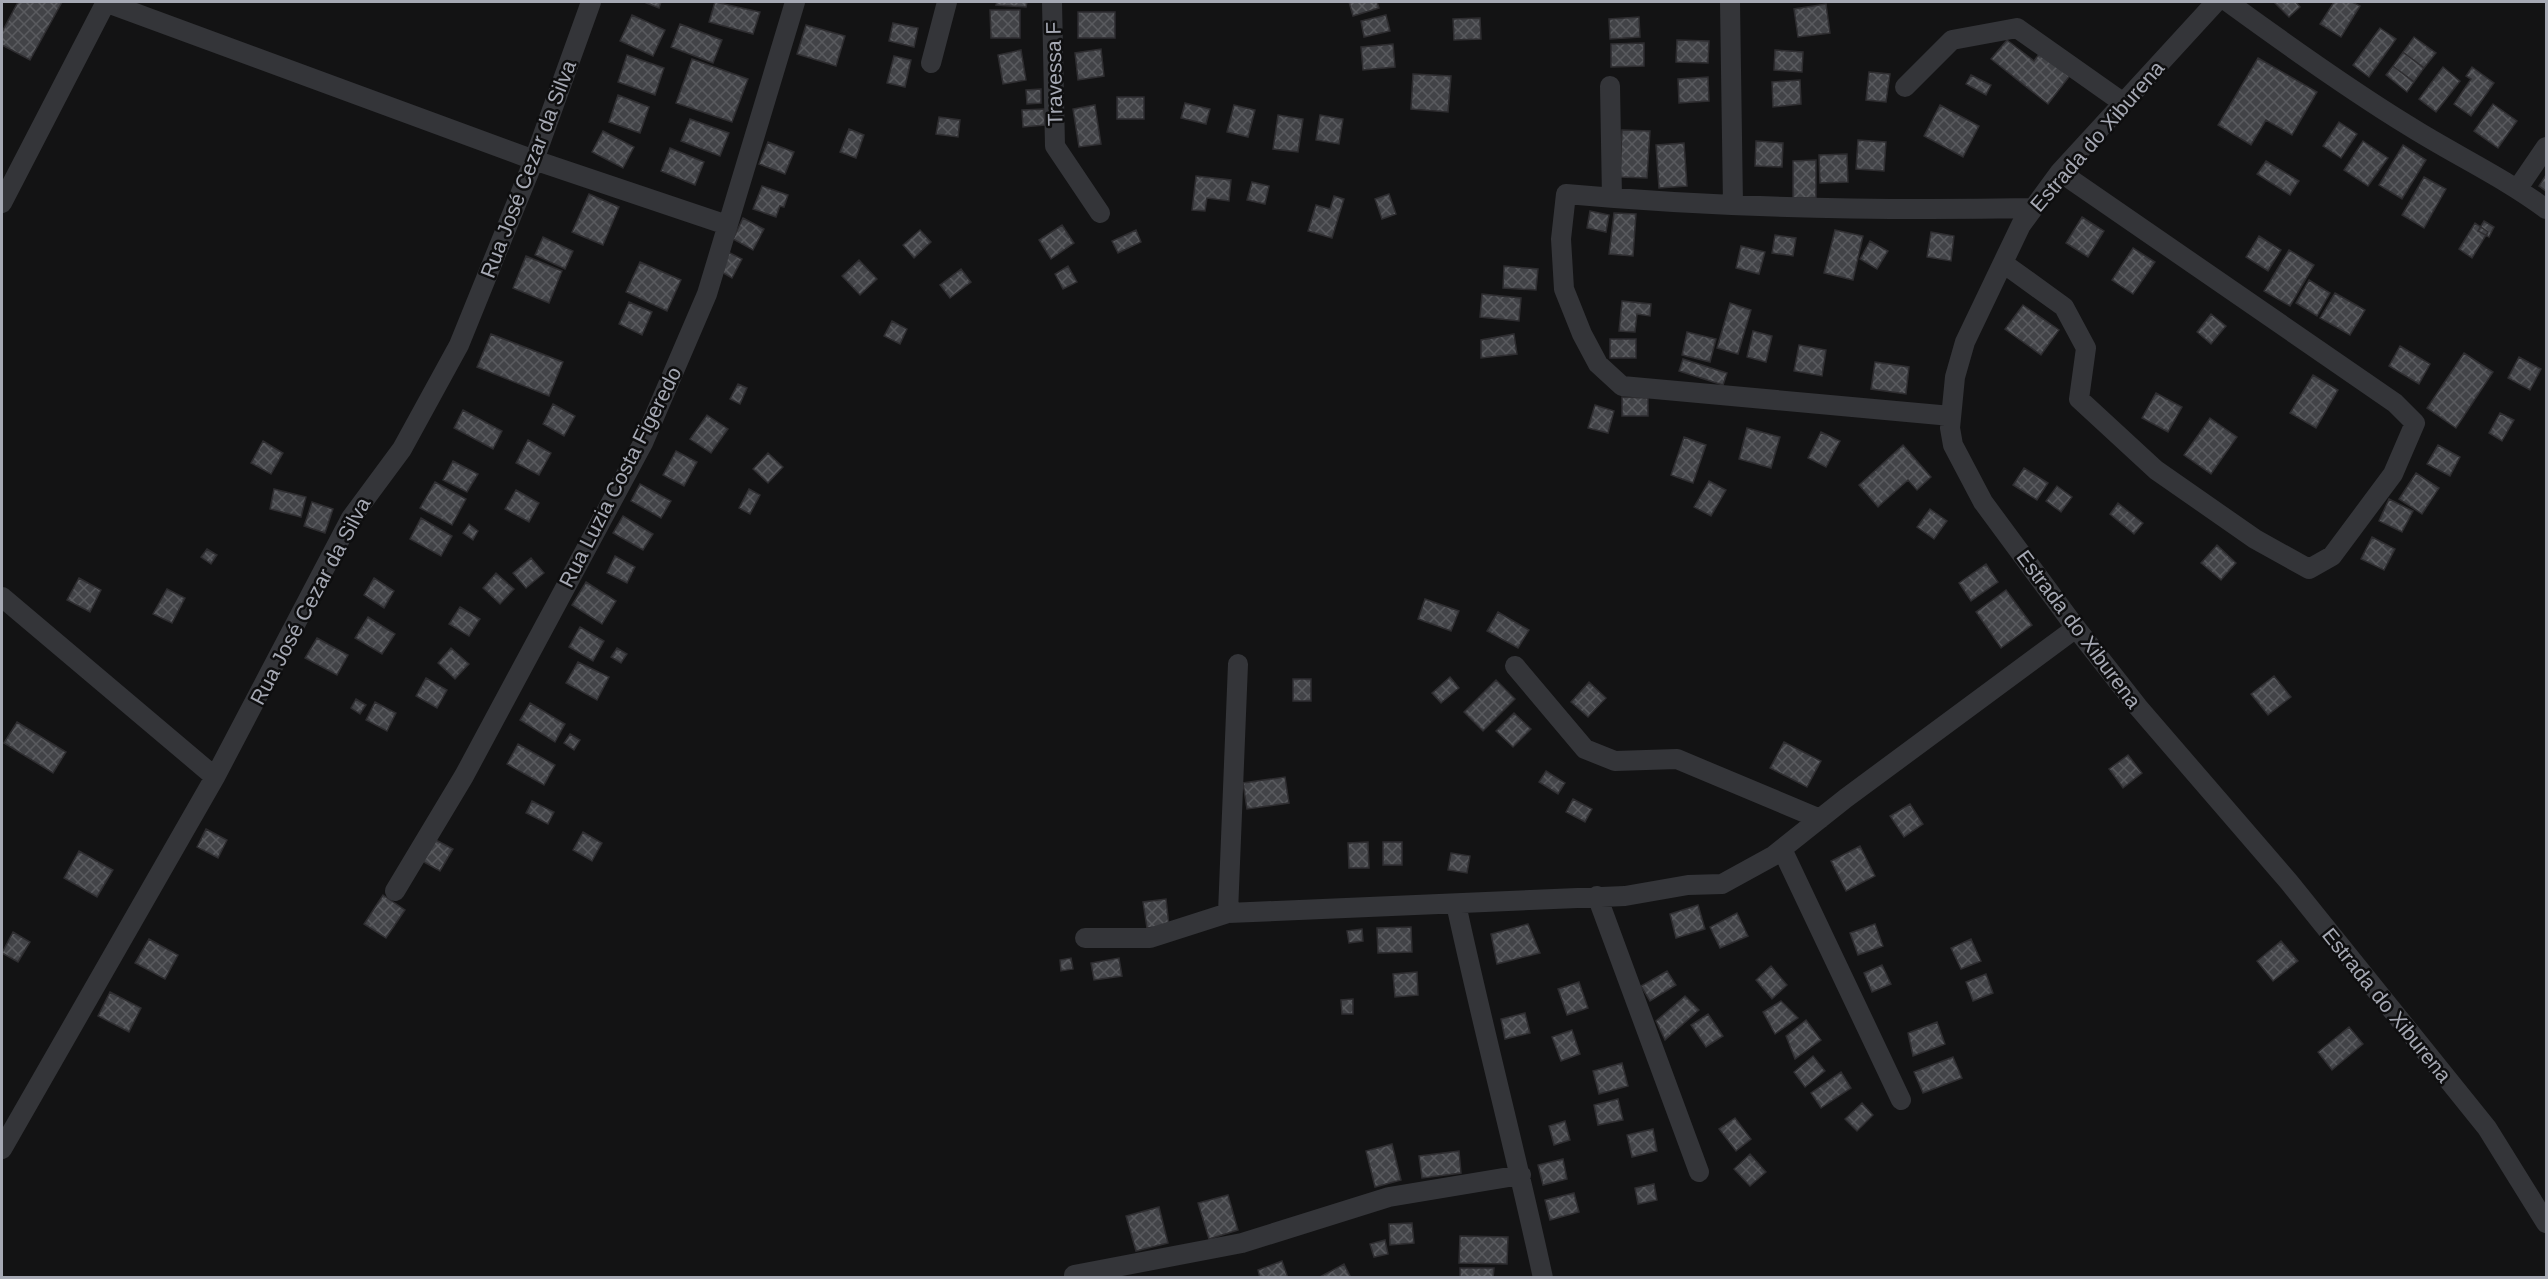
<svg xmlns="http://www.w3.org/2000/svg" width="2548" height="1279" font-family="Helvetica,sans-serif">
	<defs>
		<pattern id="building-cross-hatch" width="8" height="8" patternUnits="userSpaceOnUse" patternTransform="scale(1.5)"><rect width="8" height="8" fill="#424347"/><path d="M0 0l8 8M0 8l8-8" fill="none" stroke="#5a5b5f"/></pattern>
	</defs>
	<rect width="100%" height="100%" fill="#131314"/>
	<!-- building -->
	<path fill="url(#building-cross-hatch)" stroke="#2e2d30" stroke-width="1.5" d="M18 2H62L30 60 2 45V32Z
		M644 2H661L659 8Z
		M715 2 760 12 753 34 709 22Z
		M997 2H1027L1026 7 996 5Z
		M1349 2H1377L1379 8 1353 16Z
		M2274 2H2296L2300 7 2289 17Z
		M2334 2H2352L2360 6 2341 37 2320 24Z
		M1826 4 1830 33 1798 37 1794 9Z
		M990 10H1020V38H991Z
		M1078 12H1115V38H1078Z
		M632 15 665 30 653 56 620 41Z
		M1386 15 1390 31 1364 37 1361 21Z
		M1639 17 1640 37 1610 39 1609 19Z
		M1480 18 1481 39 1454 40 1453 19Z
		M893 23 918 28 914 47 889 41Z
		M680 24 722 40 713 63 671 47Z
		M806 25 845 36 836 66 797 54Z
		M2380 28 2396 39 2369 77 2353 65Z
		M2414 37 2436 53 2424 68 2403 52Z
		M1677 40 1709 41 1708 63 1676 62Z
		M2007 40 2034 61 2042 50 2072 73 2048 104 1991 59Z
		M1644 43V66L1611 67V44Z
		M1393 44 1395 67 1363 70 1361 47Z
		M1101 49 1104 76 1078 80 1075 53Z
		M1021 50 1026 80 1003 84 998 55Z
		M1775 50 1803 52 1802 72 1774 70Z
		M2403 52 2424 68 2414 82 2393 66Z
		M627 55 664 68 655 95 618 82Z
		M894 56 911 60 905 87 887 83Z
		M2258 58 2317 92 2292 135 2266 120 2251 145 2218 125Z
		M692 59 748 79 732 122 676 103Z
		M2393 66 2414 82 2407 92 2386 75Z
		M2443 67 2460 81 2436 112 2419 99Z
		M2472 67 2494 83 2471 116 2454 104 2471 79 2466 76Z
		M1869 72 1890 74 1886 102 1866 100Z
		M1413 74 1451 76 1448 112 1411 109Z
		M1971 75 1991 85 1986 95 1966 84Z
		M1708 77 1709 101 1679 103 1678 79Z
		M1800 80 1801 104 1773 107 1772 82Z
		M1041 89V103L1027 104 1026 90Z
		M618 95 649 107 640 133 609 122Z
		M1117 97H1144V119H1117Z
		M1185 103 1210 109 1206 124 1181 118Z
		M2493 104 2517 121 2498 148 2474 131Z
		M1095 105 1101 144 1079 147 1073 109Z
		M1234 105 1255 110 1248 137 1227 132Z
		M1940 105 1979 126 1963 157 1924 136Z
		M1044 109 1045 125 1023 127 1022 110Z
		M1278 115 1303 119 1298 152 1273 149Z
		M1320 115 1343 119 1339 144 1316 140Z
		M939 117 960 120 958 137 936 134Z
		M690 119 729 133 720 156 681 141Z
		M2339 122 2357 134 2341 158 2323 146Z
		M849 129 864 135 856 158 840 152Z
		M1622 130 1650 131 1647 178 1620 177Z
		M603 131 634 147 623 168 592 152Z
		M1858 140 1886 142 1884 171 1856 169Z
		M1756 141 1783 143 1782 167 1755 166Z
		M2363 141 2388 158 2368 186 2344 170Z
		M768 142 794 152 785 174 759 164Z
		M1684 143 1687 186 1659 188 1656 145Z
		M2403 145 2426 160 2402 199 2379 185Z
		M670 148 704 162 695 185 661 171Z
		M1847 154 1848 182 1820 183 1819 155Z
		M1816 160V198H1793V161Z
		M2266 161 2299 181 2290 195 2257 174Z
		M2546 175V191L2539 186Z
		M1196 176 1231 180 1229 201 1207 198 1205 211 1192 210Z
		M2424 177 2446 189 2424 228 2402 215Z
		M1252 182 1269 186 1265 204 1247 200Z
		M762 186 788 195 784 207 780 206 776 217 753 209Z
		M589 194 619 207 603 245 572 232Z
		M1389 194 1396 214 1382 219 1375 199Z
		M1334 196 1344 199 1332 238 1308 231 1316 205 1330 209Z
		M1590 211 1609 215 1606 232 1587 228Z
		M1614 213 1636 214 1633 256 1609 254Z
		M2082 217 2104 231 2088 257 2066 243Z
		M743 218 764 229 753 250 733 239Z
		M2484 221 2494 227 2489 237 2478 231Z
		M2475 223 2488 232 2472 258 2459 249Z
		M1062 225 1074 243 1051 259 1039 240Z
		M920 230 931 242 914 258 903 245Z
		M1136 230 1141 242 1118 253 1112 241Z
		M1835 230 1863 236 1853 280 1824 273Z
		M1931 232 1954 236 1951 261 1927 257Z
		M1775 235 1796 238 1793 256 1772 253Z
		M2259 236 2281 250 2268 271 2246 257Z
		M543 237 573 251 565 269 535 255Z
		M1870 241 1888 251 1877 269 1860 259Z
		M1741 246 1765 252 1759 274 1736 268Z
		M2133 248 2155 262 2133 294 2112 280Z
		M2289 250 2314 265 2290 306 2264 291Z
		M728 252 742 259 732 278 718 270Z
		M526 256 562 271 549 303 513 288Z
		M859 260 877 279 860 295 842 276Z
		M640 262 681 280 667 311 626 292Z
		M1068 266 1077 282 1063 289 1055 274Z
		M1504 266 1538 269 1536 290 1503 288Z
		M961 269 971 282 950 298 940 285Z
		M2309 280 2330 293 2317 316 2296 303Z
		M2335 293 2365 310 2350 335 2320 318Z
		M1482 294 1521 298 1519 321 1480 317Z
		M1622 301 1651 304 1650 316 1637 314 1635 332 1619 331Z
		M629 302 652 312 642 335 619 324Z
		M1730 303 1751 310 1738 354 1717 348Z
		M2023 305 2059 330 2041 355 2005 329Z
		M2211 314 2226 326 2211 344 2197 332Z
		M892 321 907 329 900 344 884 336Z
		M1753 331 1772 336 1766 362 1747 357Z
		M1687 332 1716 339 1710 362 1682 355Z
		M491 334 563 362 549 396 477 367Z
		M1514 334 1517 354 1481 358V340Z
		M1610 339H1636V358H1610Z
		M1799 345 1826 350 1822 376 1794 371Z
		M2400 346 2430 364 2419 384 2389 366Z
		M2464 353 2493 372 2456 428 2427 408Z
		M2519 357 2541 369 2530 390 2508 378Z
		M1683 359 1727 373 1723 385 1679 371Z
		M1875 362 1909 367 1906 394 1871 389Z
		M2313 375 2338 390 2316 428 2290 413Z
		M738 384 747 388 740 404 730 399Z
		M2156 393 2182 407 2168 432 2142 418Z
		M1622 397 1648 398V416H1622Z
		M553 404 575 416 564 436 543 424Z
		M1595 405 1614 411 1608 433 1588 428Z
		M463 410 502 431 493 449 454 428Z
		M2500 413 2514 420 2502 441 2489 433Z
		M707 415 728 429 711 453 690 439Z
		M2210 418 2237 437 2211 474 2184 455Z
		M1747 428 1780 437 1771 468 1739 459Z
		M1821 432 1840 441 1826 467 1808 458Z
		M1684 437 1706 445 1693 483 1671 475Z
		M528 440 551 453 539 475 516 463Z
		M263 441 283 453 271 474 251 463Z
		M1903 445 1931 477 1917 490 1908 480 1878 507 1859 485Z
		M2438 445 2460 457 2450 476 2427 464Z
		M676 451 697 462 684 486 663 475Z
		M768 453 783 467 768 483 753 469Z
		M453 461 478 474 467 492 443 480Z
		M2024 468 2048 483 2037 500 2013 485Z
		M2416 473 2439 488 2422 514 2399 499Z
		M1709 481 1726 490 1711 516 1694 507Z
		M435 482 466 499 452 525 420 508Z
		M640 484 671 501 661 518 631 501Z
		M2057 486 2072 497 2061 512 2046 501Z
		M274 489 306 497 301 517 270 509Z
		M749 489 760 495 750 514 739 508Z
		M516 490 539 503 529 522 505 509Z
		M2389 499 2413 511 2402 532 2379 521Z
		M312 502 333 509 325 533 304 526Z
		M2118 503 2143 523 2134 534 2110 514Z
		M1930 509 1947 521 1934 539 1917 527Z
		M623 516 653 534 643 550 613 533Z
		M421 518 452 536 441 556 410 539Z
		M469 524 478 531 473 540 463 533Z
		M2372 537 2395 549 2384 570 2361 559Z
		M2217 545 2236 563 2221 580 2201 563Z
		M207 549 217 555 211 564 201 557Z
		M615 556 635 567 627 583 607 573Z
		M531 558 544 573 526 588 513 573Z
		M1986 564 1998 582 1971 601 1959 583Z
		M496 573 514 589 500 604 483 588Z
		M79 578 101 590 90 612 67 600Z
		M374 578 394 591 384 608 364 595Z
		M586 582 616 601 602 624 572 605Z
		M167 589 185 598 172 623 153 614Z
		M2006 590 2032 625 2001 648 1976 612Z
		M1425 599 1459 611 1451 631 1418 619Z
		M460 607 480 619 469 636 449 624Z
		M1498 612 1529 630 1518 648 1487 631Z
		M368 617 395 634 382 654 355 638Z
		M580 627 604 641 593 661 569 647Z
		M317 638 348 655 337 675 305 658Z
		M451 648 469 664 455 679 438 663Z
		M617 648 627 654 621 663 611 657Z
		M578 662 609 677 597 700 566 683Z
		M2274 676 2291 697 2268 715 2251 694Z
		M1450 677 1459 688 1441 703 1432 693Z
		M426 678 447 690 437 708 416 696Z
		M1293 679H1311V701H1293Z
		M1496 680 1515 699 1483 731 1464 712Z
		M1589 682 1606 698 1588 717 1571 702Z
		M356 699 366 705 360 714 351 708Z
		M375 702 396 713 387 731 366 720Z
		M530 703 565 724 555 742 520 720Z
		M1514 713 1531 729 1513 747 1496 731Z
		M17 722 66 752 53 773 4 743Z
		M570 734 580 740 574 750 564 743Z
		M1784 742 1821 761 1807 787 1770 768Z
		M518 744 555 765 544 785 507 764Z
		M2128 755 2142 773 2123 788 2109 769Z
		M1546 771 1565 783 1558 794 1539 782Z
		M1285 777 1289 803 1247 809 1243 783Z
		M1573 799 1592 809 1585 822 1566 812Z
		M532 801 554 812 548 824 526 813Z
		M1910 804 1923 824 1904 837 1890 816Z
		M206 829 227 840 218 858 197 847Z
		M583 832 602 843 592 861 573 850Z
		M434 839 453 849 440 871 422 861Z
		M1368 842 1369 868H1349L1348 843Z
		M1383 842H1402V865H1383Z
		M1860 846 1875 876 1846 891 1831 861Z
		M79 851 113 870 97 897 64 878Z
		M1451 853 1470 856 1467 873 1448 870Z
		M383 895 405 910 386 938 364 924Z
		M1166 899 1169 926 1147 928 1143 902Z
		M1698 905 1705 929 1676 938 1670 914Z
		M1737 913 1748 936 1720 948 1710 927Z
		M1528 924 1540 953 1497 964 1491 934Z
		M1875 924 1883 946 1858 955 1850 933Z
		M1411 927 1412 952 1378 953 1377 928Z
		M1362 929 1363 941 1349 943 1347 931Z
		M13 932 30 942 18 962 2 953Z
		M149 939 178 955 165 979 135 963Z
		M1971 939 1981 961 1961 969 1951 948Z
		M2281 941 2298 961 2273 981 2257 961Z
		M1071 958 1073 969 1061 971 1060 960Z
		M1119 958 1122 976 1094 980 1091 963Z
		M1882 965 1891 984 1872 992 1864 973Z
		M1771 966 1787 985 1772 999 1756 980Z
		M1667 971 1676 985 1650 1001 1641 986Z
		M1417 972 1418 995 1395 997 1393 974Z
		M1986 974 1993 993 1973 1001 1966 982Z
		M1579 982 1588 1008 1567 1015 1558 989Z
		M110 992 141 1008 129 1032 98 1016Z
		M1685 996 1699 1010 1665 1040 1656 1021Z
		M1353 999V1014H1342L1341 1000Z
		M1781 1001 1798 1018 1775 1034 1763 1012Z
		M1525 1013 1530 1033 1505 1039 1501 1019Z
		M1708 1014 1723 1036 1706 1047 1691 1025Z
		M1806 1020 1821 1040 1795 1059 1786 1036Z
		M1937 1022 1945 1044 1913 1056 1908 1033Z
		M2349 1027 2363 1044 2332 1070 2318 1052Z
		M1572 1030 1580 1054 1561 1061 1552 1037Z
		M1813 1056 1825 1071 1805 1087 1794 1072Z
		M1953 1057 1962 1078 1923 1093 1914 1072Z
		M1622 1063 1628 1086 1599 1094 1593 1071Z
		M1841 1072 1851 1088 1821 1108 1811 1093Z
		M1618 1099 1623 1120 1598 1125 1594 1105Z
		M1862 1103 1873 1115 1857 1131 1845 1119Z
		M1735 1118 1751 1139 1736 1151 1719 1129Z
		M1565 1121 1570 1140 1554 1145 1549 1126Z
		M1653 1129 1657 1151 1632 1157 1627 1135Z
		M1392 1144 1401 1180 1375 1187 1366 1151Z
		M1459 1151 1461 1173 1422 1178 1419 1156Z
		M1750 1154 1766 1172 1750 1186 1734 1169Z
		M1563 1159 1567 1179 1543 1185 1538 1165Z
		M1654 1184 1657 1200 1638 1204 1635 1188Z
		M1574 1193 1579 1212 1550 1220 1545 1200Z
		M1228 1195 1238 1230 1209 1239 1198 1203Z
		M1159 1207 1168 1243 1136 1251 1126 1216Z
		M1412 1223 1414 1243 1390 1245 1389 1224Z
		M1460 1236 1508 1237 1507 1264 1459 1263Z
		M1385 1240 1388 1254 1374 1257 1370 1244Z
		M1282 1261 1288 1278H1260L1258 1270Z
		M1344 1264 1351 1278H1318Z
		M1460 1268H1494L1493 1278H1460Z"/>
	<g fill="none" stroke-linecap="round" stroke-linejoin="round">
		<!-- minor -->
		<path stroke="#343539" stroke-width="20" d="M105 2 534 160 727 225
			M1052 2 1055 146 1100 213
			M1730 2 1733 205
			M2216 2 2060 172 2021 225 1965 342 1955 377 1950 428 1953 445 1983 502 2076 628 2138 707 2289 882 2487 1128 2546 1223
			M2228 2C2287 45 2347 88 2409 126 2455 155 2503 177 2546 209
			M931 63 947 2
			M1610 86 1612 198
			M1905 87 1952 40 2017 28 2122 102
			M2518 188 2546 147
			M2 203 106 2
			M2003 263 2064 307 2086 348 2079 399 2156 470 2255 539 2309 569 2332 556 2393 474 2415 423 2395 403 2060 172
			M1951 416 1622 386 1598 364 1582 334 1564 289 1561 239 1566 194C1721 208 1877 211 2033 208
			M2 597 215 777
			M1515 666 1585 749 1615 761 1677 759 1820 819
			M1782 849 1901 1100
			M395 891 464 776 643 443 707 294 795 2
			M1597 896 1699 1172
			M1456 904C1483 1029 1516 1153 1543 1278
			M1228 913 1238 664
			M1085 938H1150L1228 913 1625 896 1688 885 1722 884 1773 856 1846 798 2076 628
			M2 1149 215 777 351 518 402 449 459 345 534 160 591 2
			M1074 1275 1242 1243 1389 1197 1521 1175"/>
	</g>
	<g text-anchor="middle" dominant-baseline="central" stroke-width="5" stroke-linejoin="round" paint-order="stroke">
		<!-- street labels -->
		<g font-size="21" fill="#a6a9b4" stroke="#0e0e0f">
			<text transform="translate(1054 74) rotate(-91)">Travessa F</text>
			<text transform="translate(2097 136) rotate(-49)">Estrada do Xiburena</text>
			<text transform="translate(528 169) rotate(-69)">Rua José Cezar da Silva</text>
			<text transform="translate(620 477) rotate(-63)">Rua Luzia Costa Figeredo</text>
			<text transform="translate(310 601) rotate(-62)">Rua José Cezar da Silva</text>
			<text transform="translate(2079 629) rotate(53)">Estrada do Xiburena</text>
			<text transform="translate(2387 1005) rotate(51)">Estrada do Xiburena</text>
		</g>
	</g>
	<!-- border -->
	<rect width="2548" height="1279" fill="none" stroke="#a6a9b4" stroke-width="6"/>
</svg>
